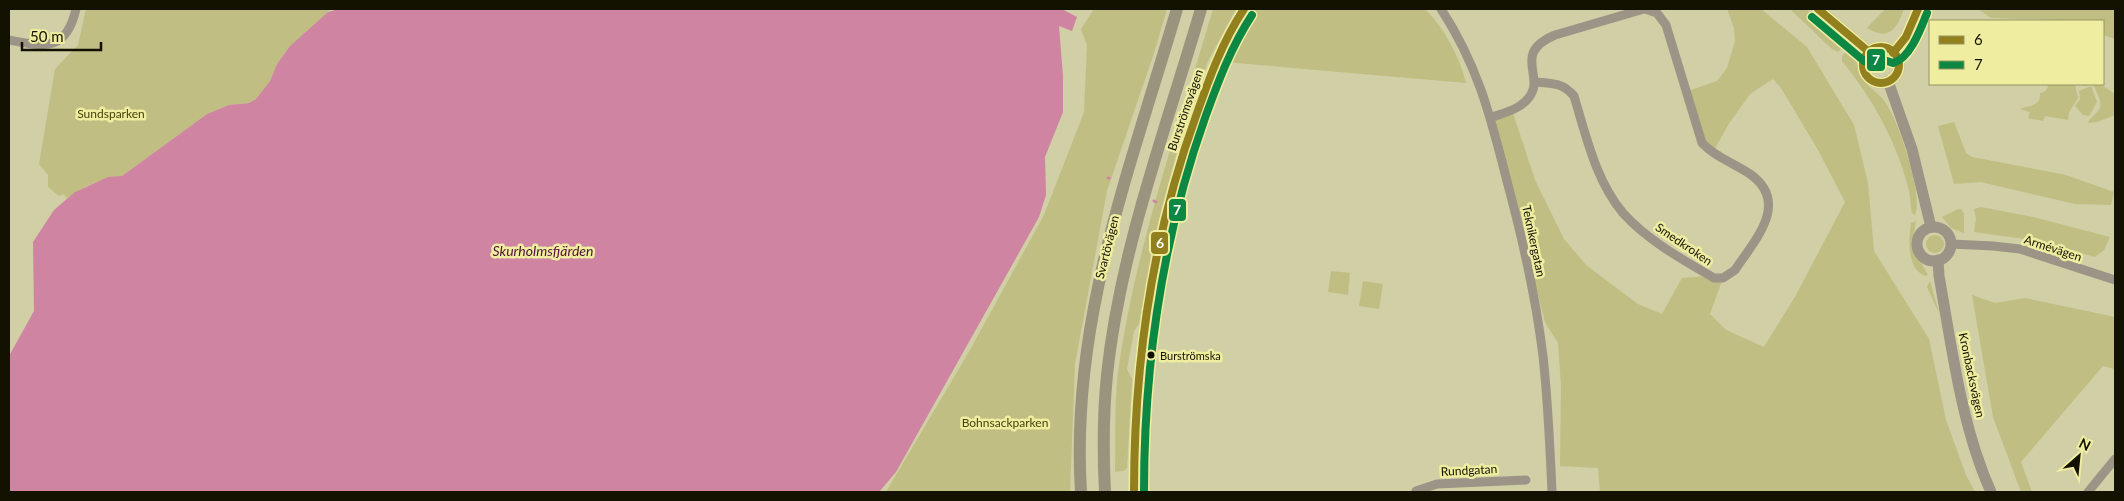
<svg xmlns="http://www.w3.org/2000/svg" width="2124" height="501" font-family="Lato,sans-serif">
  <rect width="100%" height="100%" fill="#d0cfa5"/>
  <g fill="#c0be83">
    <path d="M86,9H329L328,12L290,46L277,64L270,81L256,99L249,103L229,105L207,114L122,176C103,178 82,186 67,199L64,194L59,196L48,187V175L39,164L55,69L78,45Z"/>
    <path d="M1094,9H1167L1154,53L1107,191L1075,364L1070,492H886L970,350L1044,215L1084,112L1087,45L1081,29Z"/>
    <path d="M1213,9H1236L1208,61L1176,155L1153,243L1139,324L1134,331L1127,369L1132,379L1127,468L1123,471L1115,472C1116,439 1114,405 1118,373C1135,248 1178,129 1213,9Z"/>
    <path d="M1255,9H1425C1445,29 1459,56 1466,83L1225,62Z"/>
    <path d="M1727,9H1761L1807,47L1854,125L1868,183L1874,251L1929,339L1946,420L1966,475L1975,492H1600L1598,468L1560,466L1561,386L1558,343L1545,322L1492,117L1512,110L1535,180L1564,239L1586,265L1638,304L1662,314L1682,278L1709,276L1723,278L1710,314L1726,330L1764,347L1796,295L1845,202L1818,150L1781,88L1773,79L1750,94L1728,125L1713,152L1703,142L1685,92L1717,81L1727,68L1735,41L1734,28Z"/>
    <path d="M1790,9H1807L1844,47L1838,52L1832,49Z"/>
    <path d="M1885,9H1904C1897,28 1889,42 1867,28Z"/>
    <path d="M1978,9H2115V39L2103,35V21L1991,18Z"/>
    <path d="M1847,50C1858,56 1857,70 1863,80C1870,89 1881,94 1887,105C1899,124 1924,196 1915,215L1912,213C1910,205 1911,196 1908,187C1896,140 1872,98 1842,61V56Z"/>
    <path d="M2047,84H2075L2078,98L2069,112L2068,120L2045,116L2043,121L2028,118L2030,112L2020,109C2029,105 2041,107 2040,93L2044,92L2048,88Z"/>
    <path d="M2083,84H2100L2115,94V115L2097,122L2088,123C2090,118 2094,116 2098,111C2104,104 2097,92 2093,85L2084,86Z"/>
    <path d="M2091,86L2097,102L2089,116L2083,115L2075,106L2080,99L2079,91Z"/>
    <path d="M1954,122L1966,153L1972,157L2066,175L2114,192L2111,205L2075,204L1981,182L1954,184L1938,126Z"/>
    <path d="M1981,207L2033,217L2110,237L2104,250L2095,257L2039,241L1974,232L1976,219L1974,209Z"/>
    <path d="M1958,209H1961L1964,214V233L1951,228L1942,217Z"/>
    <path d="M1916,221L1912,247L1928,275L1925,276C1906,268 1909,239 1911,223Z"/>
    <circle cx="1935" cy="244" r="9"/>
    <path d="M1331,271L1350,273L1348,295L1328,292Z"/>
    <path d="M1363,281L1383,284L1379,309L1359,306Z"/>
    <path d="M1930,281L1939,313L1927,287Z"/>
    <path d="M1972,295L1995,303L2025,298L2115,317V369L2103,366L2021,462L2032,492H2021L1993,417Z"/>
  </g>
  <path fill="#cf85a2" d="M339,9H1062L1077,17L1072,31L1059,26L1063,76V112L1045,157L1046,195L1039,217L896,472L879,492H9V356L34,311L33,242L54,210L75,192L108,177L122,176L207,114L229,105L249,103L256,99L270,81L277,64L290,46L328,12Z"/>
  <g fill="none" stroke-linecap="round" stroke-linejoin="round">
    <g stroke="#cf85a2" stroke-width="3">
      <path d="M1108,178H1109"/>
      <path d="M1154,201L1156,202"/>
    </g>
    <g stroke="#9c9486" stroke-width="9">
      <path d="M1441,9C1479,67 1491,119 1508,185C1523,241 1536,298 1543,356C1548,401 1550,447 1552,492"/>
      <path d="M9,40C45,47 66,52 76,9"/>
      <path d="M1893,53L1906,37L1918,9"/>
      <path d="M1536,82C1552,83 1563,83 1574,96C1586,136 1596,181 1623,213C1647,240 1683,260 1714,278H1723L1735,270C1754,241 1791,203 1750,174C1734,163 1715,157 1702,143L1666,25L1657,13L1645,9"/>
      <path d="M1492,117C1501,114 1513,111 1521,105C1555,81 1506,56 1555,35L1644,9"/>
      <path d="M1951,244L1993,246L2020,249L2115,280"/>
      <path d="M1134,492V473C1136,430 1137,387 1142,344C1151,262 1172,178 1201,101C1213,69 1224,37 1244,9"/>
      <path d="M1416,492V491L1437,484L1526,480"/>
      <path d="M2088,492L2115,459"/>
    </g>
    <g stroke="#9c9486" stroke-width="11">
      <path d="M1818,9L1869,52"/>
      <circle cx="1881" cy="65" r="18"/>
      <path d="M1888,81L1912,149L1931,227"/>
      <circle cx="1934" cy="244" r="17"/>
      <path d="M1938,260L1939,276C1952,348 1961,425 1991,492"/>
    </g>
    <g stroke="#9a937e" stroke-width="12">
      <path d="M1081,492C1070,322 1130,169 1177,9"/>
      <path d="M1105,492C1103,453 1103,414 1107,375C1120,250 1166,129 1201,9"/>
    </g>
    <g stroke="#efeda0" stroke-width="11">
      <g id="bus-1">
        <path d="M1818,9L1869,52"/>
        <circle cx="1881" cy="65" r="18"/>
        <path d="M1893,53L1906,37L1918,9"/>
        <path d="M1134,492C1134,364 1152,237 1196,116C1209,79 1222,42 1244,9"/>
      </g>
    </g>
    <g stroke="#efeda0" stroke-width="11">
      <g id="bus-2">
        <path d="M1812,17L1864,61L1870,62L1881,59L1893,63C1910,59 1921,28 1927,13"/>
        <path d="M1144,492C1144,364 1162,239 1205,118C1218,82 1231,47 1252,15"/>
      </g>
    </g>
    <use href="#bus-1" stroke="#927f1e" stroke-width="8"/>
    <use href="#bus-2" stroke="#0c8844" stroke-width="8"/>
  </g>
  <circle fill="#131200" stroke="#efeda0" stroke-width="2" cx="1151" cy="355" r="4.5"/>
  <g text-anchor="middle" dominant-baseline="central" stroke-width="5" stroke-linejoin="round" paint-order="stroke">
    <g font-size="11" fill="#131200" stroke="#efeda0" text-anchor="start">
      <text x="1160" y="355">Burströmska</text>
    </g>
    <g font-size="12" fill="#131200" stroke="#efeda0">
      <text transform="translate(1185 110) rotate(-71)">Burströmsvägen</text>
      <text transform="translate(1534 241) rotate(78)">Teknikergatan</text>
      <text transform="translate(1684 244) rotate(34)">Smedkroken</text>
      <text transform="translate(1107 247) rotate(-76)">Svartövägen</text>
      <text transform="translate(2053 248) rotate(18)">Armévägen</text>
      <text transform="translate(1972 375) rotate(78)">Kronbacksvägen</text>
      <text transform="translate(1469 470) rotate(-3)">Rundgatan</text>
    </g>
    <g font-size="12" fill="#45430d" stroke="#efeda0">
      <text x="111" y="113">Sundsparken</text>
      <text x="1005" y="422">Bohnsackparken</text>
    </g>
    <g font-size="14" font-style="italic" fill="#520f39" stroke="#efeda0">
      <text x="543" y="250">Skurholmsfjärden</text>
    </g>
  </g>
  <g stroke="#efeda0" stroke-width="2">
    <rect x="1866" y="48" width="20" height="24" rx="5" fill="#0c8844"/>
    <rect x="1168" y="198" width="19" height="24" rx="5" fill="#0c8844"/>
    <rect x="1150" y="231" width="19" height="24" rx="5" fill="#927f1e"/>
  </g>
  <g font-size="14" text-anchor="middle" font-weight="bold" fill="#fff">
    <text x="1876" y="65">7</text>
    <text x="1177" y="215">7</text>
    <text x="1160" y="248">6</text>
  </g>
  <rect width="2124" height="501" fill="none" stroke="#131200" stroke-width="20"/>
  <rect x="1929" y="20" width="175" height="65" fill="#efeda0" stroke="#979560"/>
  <rect x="1939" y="36" width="25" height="8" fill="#927f1e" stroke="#979560"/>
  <text x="1974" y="45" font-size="15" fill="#131200">6</text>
  <rect x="1939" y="61" width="25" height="8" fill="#0c8844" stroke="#979560"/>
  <text x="1974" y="70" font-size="15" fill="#131200">7</text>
  <g transform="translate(2079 456) rotate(27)" stroke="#efeda0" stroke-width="4" paint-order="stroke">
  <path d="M0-4L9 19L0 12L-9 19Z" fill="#131200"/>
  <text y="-8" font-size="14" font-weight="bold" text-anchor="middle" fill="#131200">N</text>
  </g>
  <path d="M22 42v8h79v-8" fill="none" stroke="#131200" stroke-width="2.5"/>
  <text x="30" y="42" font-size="15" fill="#131200" stroke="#efeda0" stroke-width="4" paint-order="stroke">50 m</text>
</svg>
